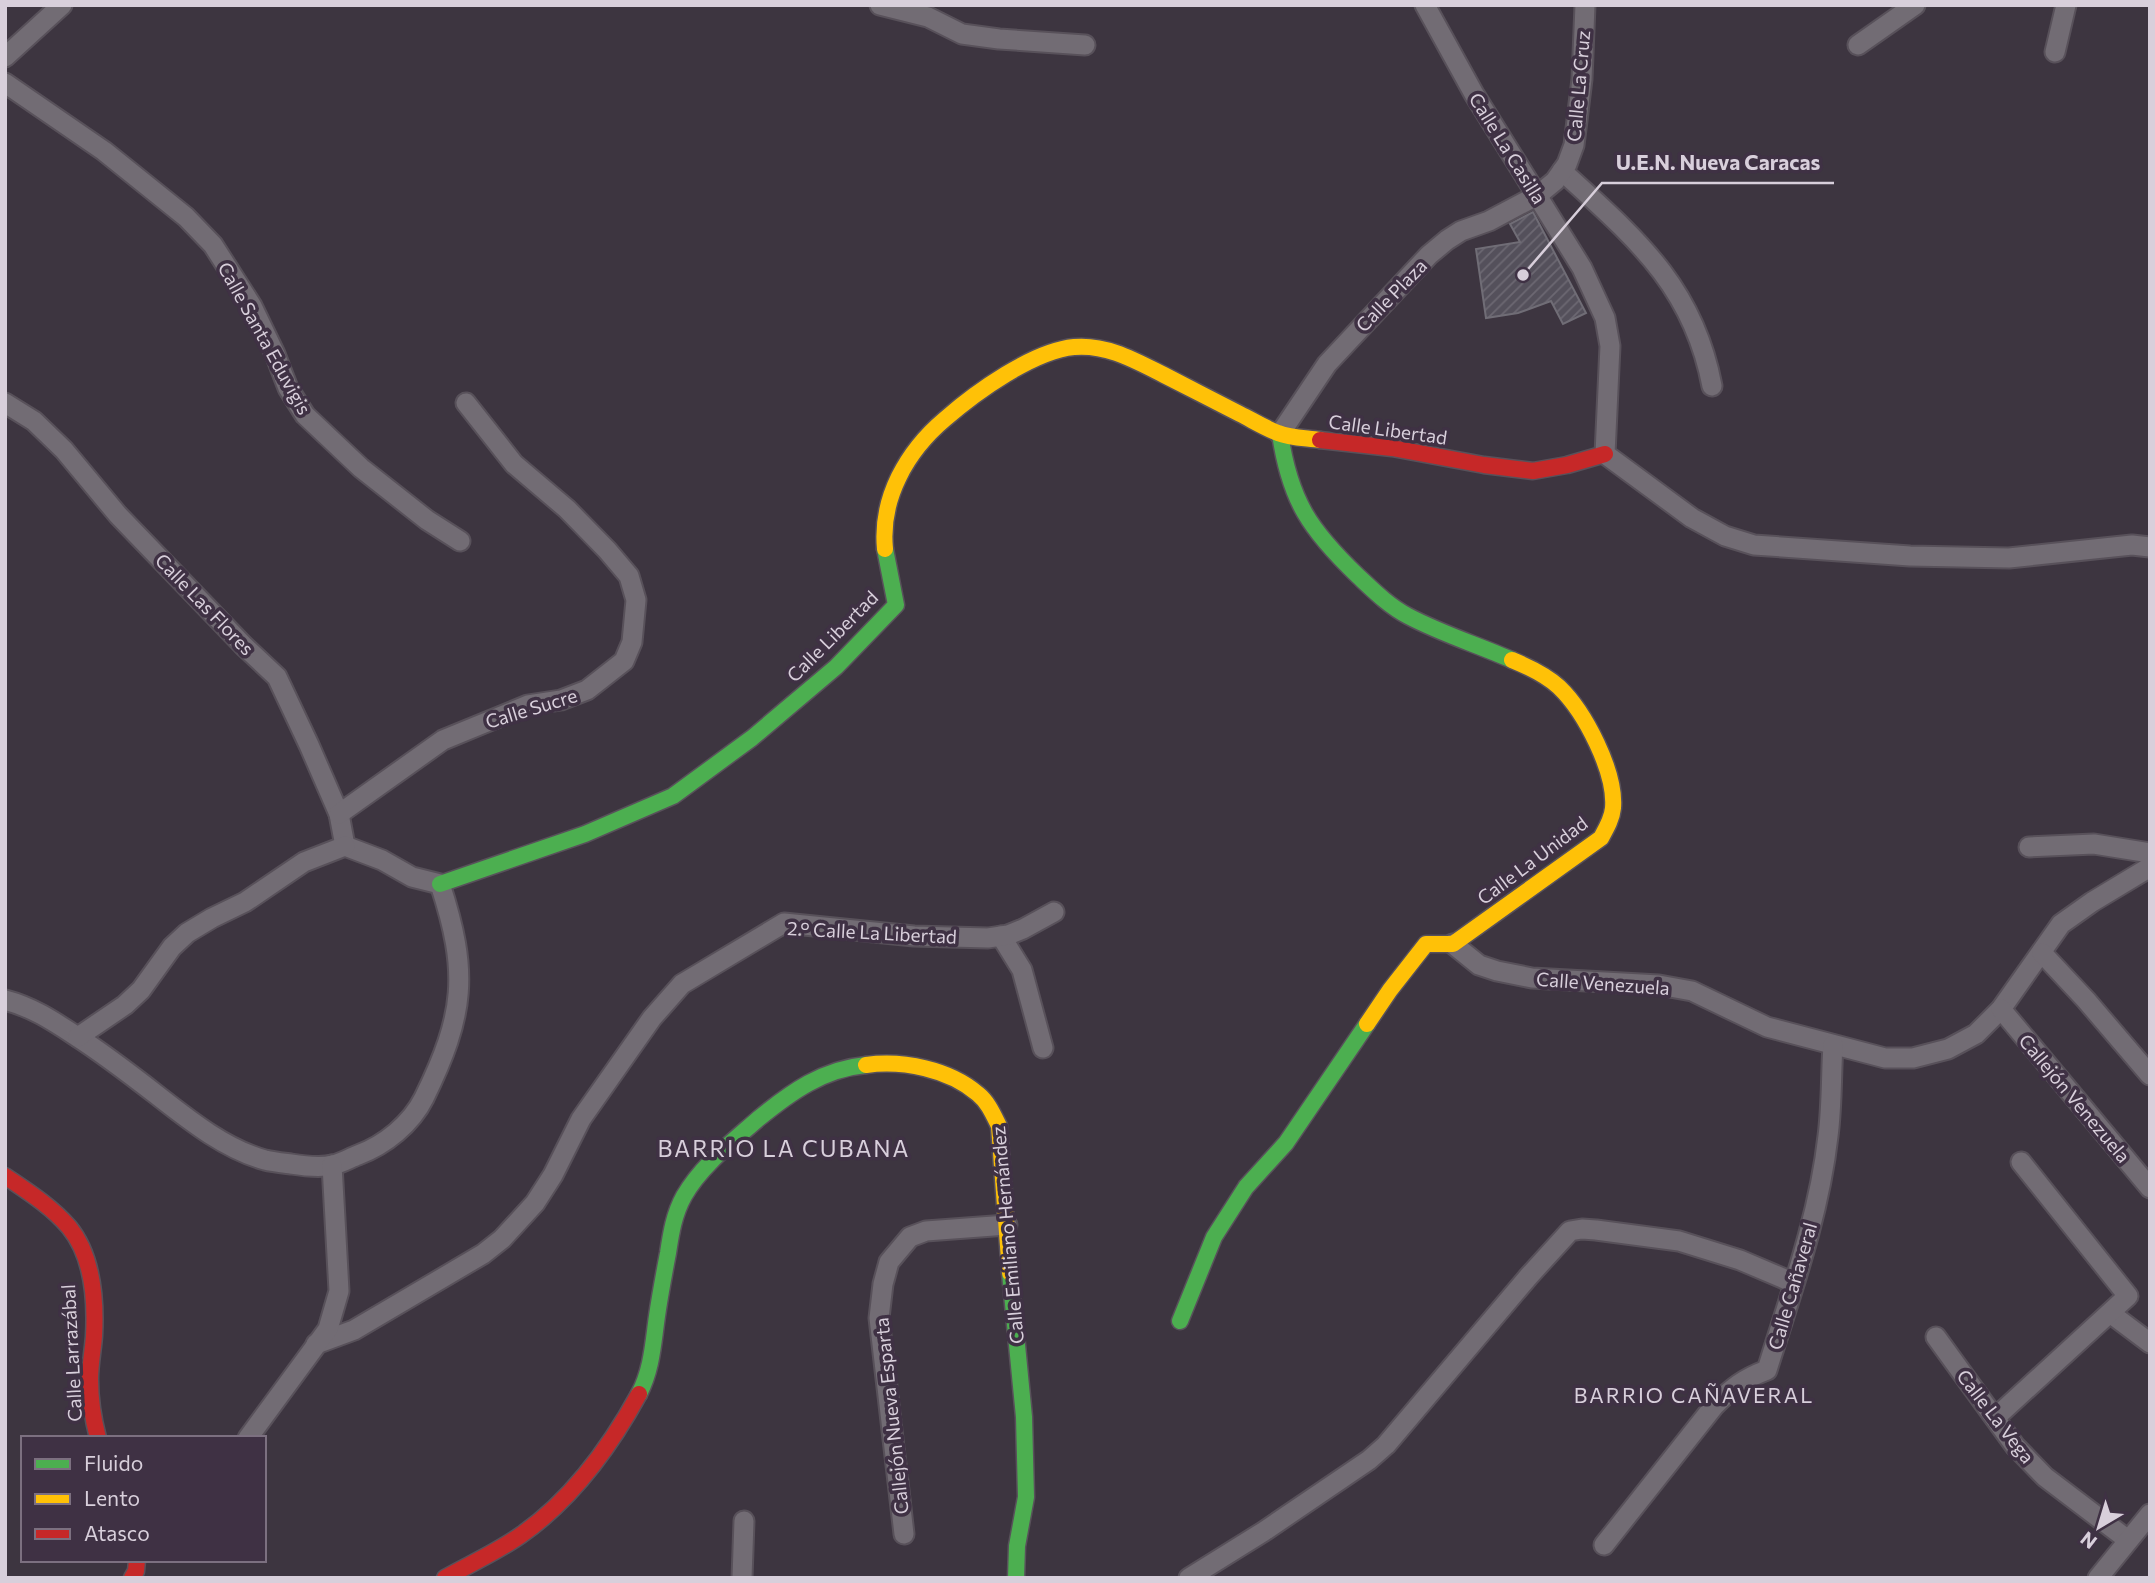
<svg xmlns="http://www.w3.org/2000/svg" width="2155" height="1583" font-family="Commissioner,sans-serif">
  <defs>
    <pattern id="building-hatch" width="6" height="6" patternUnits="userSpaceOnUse" patternTransform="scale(1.75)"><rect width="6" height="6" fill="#54505b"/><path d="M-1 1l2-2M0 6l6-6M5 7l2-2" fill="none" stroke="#6c6872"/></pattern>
  </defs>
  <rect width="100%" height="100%" fill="#3d3540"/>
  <path fill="url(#building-hatch)" stroke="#706d76" stroke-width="2" d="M1533,212L1586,313L1563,324L1551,301L1518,313L1486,318L1476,249L1520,242L1510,224Z"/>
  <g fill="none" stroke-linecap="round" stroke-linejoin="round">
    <g stroke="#58515a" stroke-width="23">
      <g id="street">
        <path d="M880,5L928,17L962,34L999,39L1085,45"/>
        <path d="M1425,5L1474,94L1582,268L1605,318L1610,346L1605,454L1692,518L1725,536L1754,545L1910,556L2009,558L2132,545L2150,547"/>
        <path d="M1858,45L1915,5"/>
        <path d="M2055,52L2066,5"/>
        <path d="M5,57L62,5"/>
        <path d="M5,83L104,151L186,217L213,245L252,306L275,354L288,388L305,415L361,468L427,520L460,541"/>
        <path d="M1562,171C1634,237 1693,285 1712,386"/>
        <path d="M5,403L34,421L64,450L118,515L244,646L277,677L309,745L339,814L345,846"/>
        <path d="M1280,434L1327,364L1429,255L1447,240L1461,231L1489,221L1538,195L1555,181L1567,164L1574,145L1582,79L1585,5"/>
        <path d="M339,814L443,740L528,705L561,700L587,690L624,661L632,642L636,600L629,576L607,550L567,509L514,464L466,403"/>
        <path d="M2029,847L2094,844L2150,853"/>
        <path d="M1001,936L1022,970L1043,1048"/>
        <path d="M1453,944L1479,965L1497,971L1532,978L1659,985L1692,991L1767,1027L1885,1058H1913L1948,1049L1976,1034L2001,1009L2061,924L2092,902L2150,867"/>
        <path d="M2042,953L2086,1000L2150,1075"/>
        <path d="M5,1000C32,1007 53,1021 76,1036C104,1054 130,1074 157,1095C189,1120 225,1149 265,1160C273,1162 283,1163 291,1164C304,1166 320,1168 333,1165C342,1163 350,1158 358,1155C385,1145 411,1124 424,1098C465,1014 469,973 440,884L412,877L382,860L345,846"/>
        <path d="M2001,1009L2150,1188"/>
        <path d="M78,1037L125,1005L141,990L172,947L187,933L212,918L245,902L304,862L345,846"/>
        <path d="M2110,1313L2150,1343"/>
        <path d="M1936,1337L2015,1446L2045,1477L2128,1540"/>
        <path d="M316,1344L354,1330L483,1254L502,1239L535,1203L553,1175L581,1119L652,1018L682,984L784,923L914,936L988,938L1008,935L1023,929L1054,912"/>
        <path d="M1995,1418L2128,1296L2021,1162"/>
        <path d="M248,1438L328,1329L339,1291L332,1165"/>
        <path d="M904,1534L879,1318L883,1284L889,1262L910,1237L926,1231L1007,1225"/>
        <path d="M1604,1545L1714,1406C1732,1388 1743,1379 1767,1370C1791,1293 1819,1216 1828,1136C1832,1106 1831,1075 1833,1045"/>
        <path d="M742,1578L744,1521"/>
        <path d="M1189,1578L1263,1532L1369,1460L1386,1445L1529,1276L1570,1231L1582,1229L1596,1230L1679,1241L1740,1260L1794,1283"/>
        <path d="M2098,1578L2150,1514"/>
      </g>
    </g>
    <g stroke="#58515a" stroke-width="19">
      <g id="fast">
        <path d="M1280,434C1290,501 1310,530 1358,576C1374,591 1389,606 1408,616C1442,634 1478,645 1512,660"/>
        <path d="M440,884L585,834L673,796L752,738L836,667L896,605L885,549"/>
        <path d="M1010,1273L1024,1417L1026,1497L1017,1546L1016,1578"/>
        <path d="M1180,1321L1214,1237L1246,1187L1286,1143L1367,1024"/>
        <path d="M639,1394C652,1369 653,1344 657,1316C660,1295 664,1274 668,1253C671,1233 674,1214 684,1196C701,1166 732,1142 758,1119C791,1092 823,1069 866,1065"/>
      </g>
    </g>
    <g stroke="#58515a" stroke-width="19">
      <g id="slow">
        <path d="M885,549C880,498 907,451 945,419C976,392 1033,351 1074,347C1107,344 1136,361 1164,375C1189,388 1215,401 1240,414C1252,420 1265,428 1278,433C1290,438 1307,438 1320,440"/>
        <path d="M1367,1024L1390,990L1426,944H1453L1601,838C1606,829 1612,819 1613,808C1616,772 1585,712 1559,687C1546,675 1529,667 1512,660"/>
        <path d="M866,1065C903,1060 949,1069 978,1094C988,1102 993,1114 999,1126L1010,1273"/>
      </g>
    </g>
    <g stroke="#58515a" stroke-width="19">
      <g id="jam">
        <path d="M1320,440L1392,448L1484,465L1533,471L1567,465L1605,454"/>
        <path d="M5,1176C27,1191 51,1206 69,1227C93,1256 96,1299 94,1336C93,1350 90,1364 90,1379C90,1399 93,1419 98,1438"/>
        <path d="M132,1578L136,1571L137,1560"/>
        <path d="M445,1578C470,1564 497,1552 521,1535C571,1500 610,1447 639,1394"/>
      </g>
    </g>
    <use href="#street" stroke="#726c74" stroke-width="19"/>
    <use href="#fast" stroke="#4caf50" stroke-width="16"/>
    <use href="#slow" stroke="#ffc107" stroke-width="16"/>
    <use href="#jam" stroke="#c62828" stroke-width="16"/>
  </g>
  <g text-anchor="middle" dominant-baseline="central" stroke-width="7" stroke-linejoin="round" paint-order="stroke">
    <g font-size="19" fill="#d8cfdb" stroke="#3f3144">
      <text transform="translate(1578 86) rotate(-85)">Calle La Cruz</text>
      <text transform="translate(1508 148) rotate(58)">Calle La Casilla</text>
      <text transform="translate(1391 295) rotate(-46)">Calle Plaza</text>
      <text transform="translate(265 338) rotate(61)">Calle Santa Eduvigis</text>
      <text transform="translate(1388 429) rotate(8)">Calle Libertad</text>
      <text transform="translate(205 604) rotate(46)">Calle Las Flores</text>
      <text transform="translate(832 636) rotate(-45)">Calle Libertad</text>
      <text transform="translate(531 708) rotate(-17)">Calle Sucre</text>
      <text transform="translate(1532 860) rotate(-37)">Calle La Unidad</text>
      <text transform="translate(872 932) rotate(3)">2.° Calle La Libertad</text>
      <text transform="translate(1603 983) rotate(4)">Calle Venezuela</text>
      <text transform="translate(2075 1098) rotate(50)">Callejón Venezuela</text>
      <text transform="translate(1007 1235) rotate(-95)">Calle Emiliano Hernández</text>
      <text transform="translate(1792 1286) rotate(-74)">Calle Cañaveral</text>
      <text transform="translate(71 1353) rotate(-93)">Calle Larrazábal</text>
      <text transform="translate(891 1416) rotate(-96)">Callejón Nueva Esparta</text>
      <text transform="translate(1996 1416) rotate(52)">Calle La Vega</text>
    </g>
    <g font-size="21" letter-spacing="2" fill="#d8cfdb" stroke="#3f3144">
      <text x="1694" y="1394">BARRIO CAÑAVERAL</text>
    </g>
    <g font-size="23" letter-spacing="2" fill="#d8cfdb" stroke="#3f3144">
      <text x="784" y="1148">BARRIO LA CUBANA</text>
    </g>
  </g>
  <path fill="none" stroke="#d8cfdb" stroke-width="2.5" d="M1523 275L1602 183H1834"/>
  <circle fill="#d8cfdb" stroke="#3f3144" stroke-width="2.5" cx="1523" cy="275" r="7"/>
  <g font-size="21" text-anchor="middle" font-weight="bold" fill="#d8cfdb" stroke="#3f3144" stroke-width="7" stroke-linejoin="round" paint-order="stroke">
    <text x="1718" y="170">U.E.N. Nueva Caracas</text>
  </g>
  <rect width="2155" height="1583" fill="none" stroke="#d8cfdb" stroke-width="14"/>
  <rect x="21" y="1436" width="245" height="126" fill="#3f3144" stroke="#7c7080" stroke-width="2"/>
  <rect x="35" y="1459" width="35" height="10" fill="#4caf50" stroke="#7c7080" stroke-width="2"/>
  <text x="84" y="1471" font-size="21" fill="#d8cfdb">Fluido</text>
  <rect x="35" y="1494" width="35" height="10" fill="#ffc107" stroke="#7c7080" stroke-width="2"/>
  <text x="84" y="1506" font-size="21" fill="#d8cfdb">Lento</text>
  <rect x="35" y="1529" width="35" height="10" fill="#c62828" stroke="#7c7080" stroke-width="2"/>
  <text x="84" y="1541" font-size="21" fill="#d8cfdb">Atasco</text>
  <g transform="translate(2099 1527) rotate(218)" stroke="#3f3144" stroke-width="5" paint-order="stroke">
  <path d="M0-5L12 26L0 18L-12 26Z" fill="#d8cfdb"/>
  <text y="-10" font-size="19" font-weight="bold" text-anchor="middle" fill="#d8cfdb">N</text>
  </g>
</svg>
